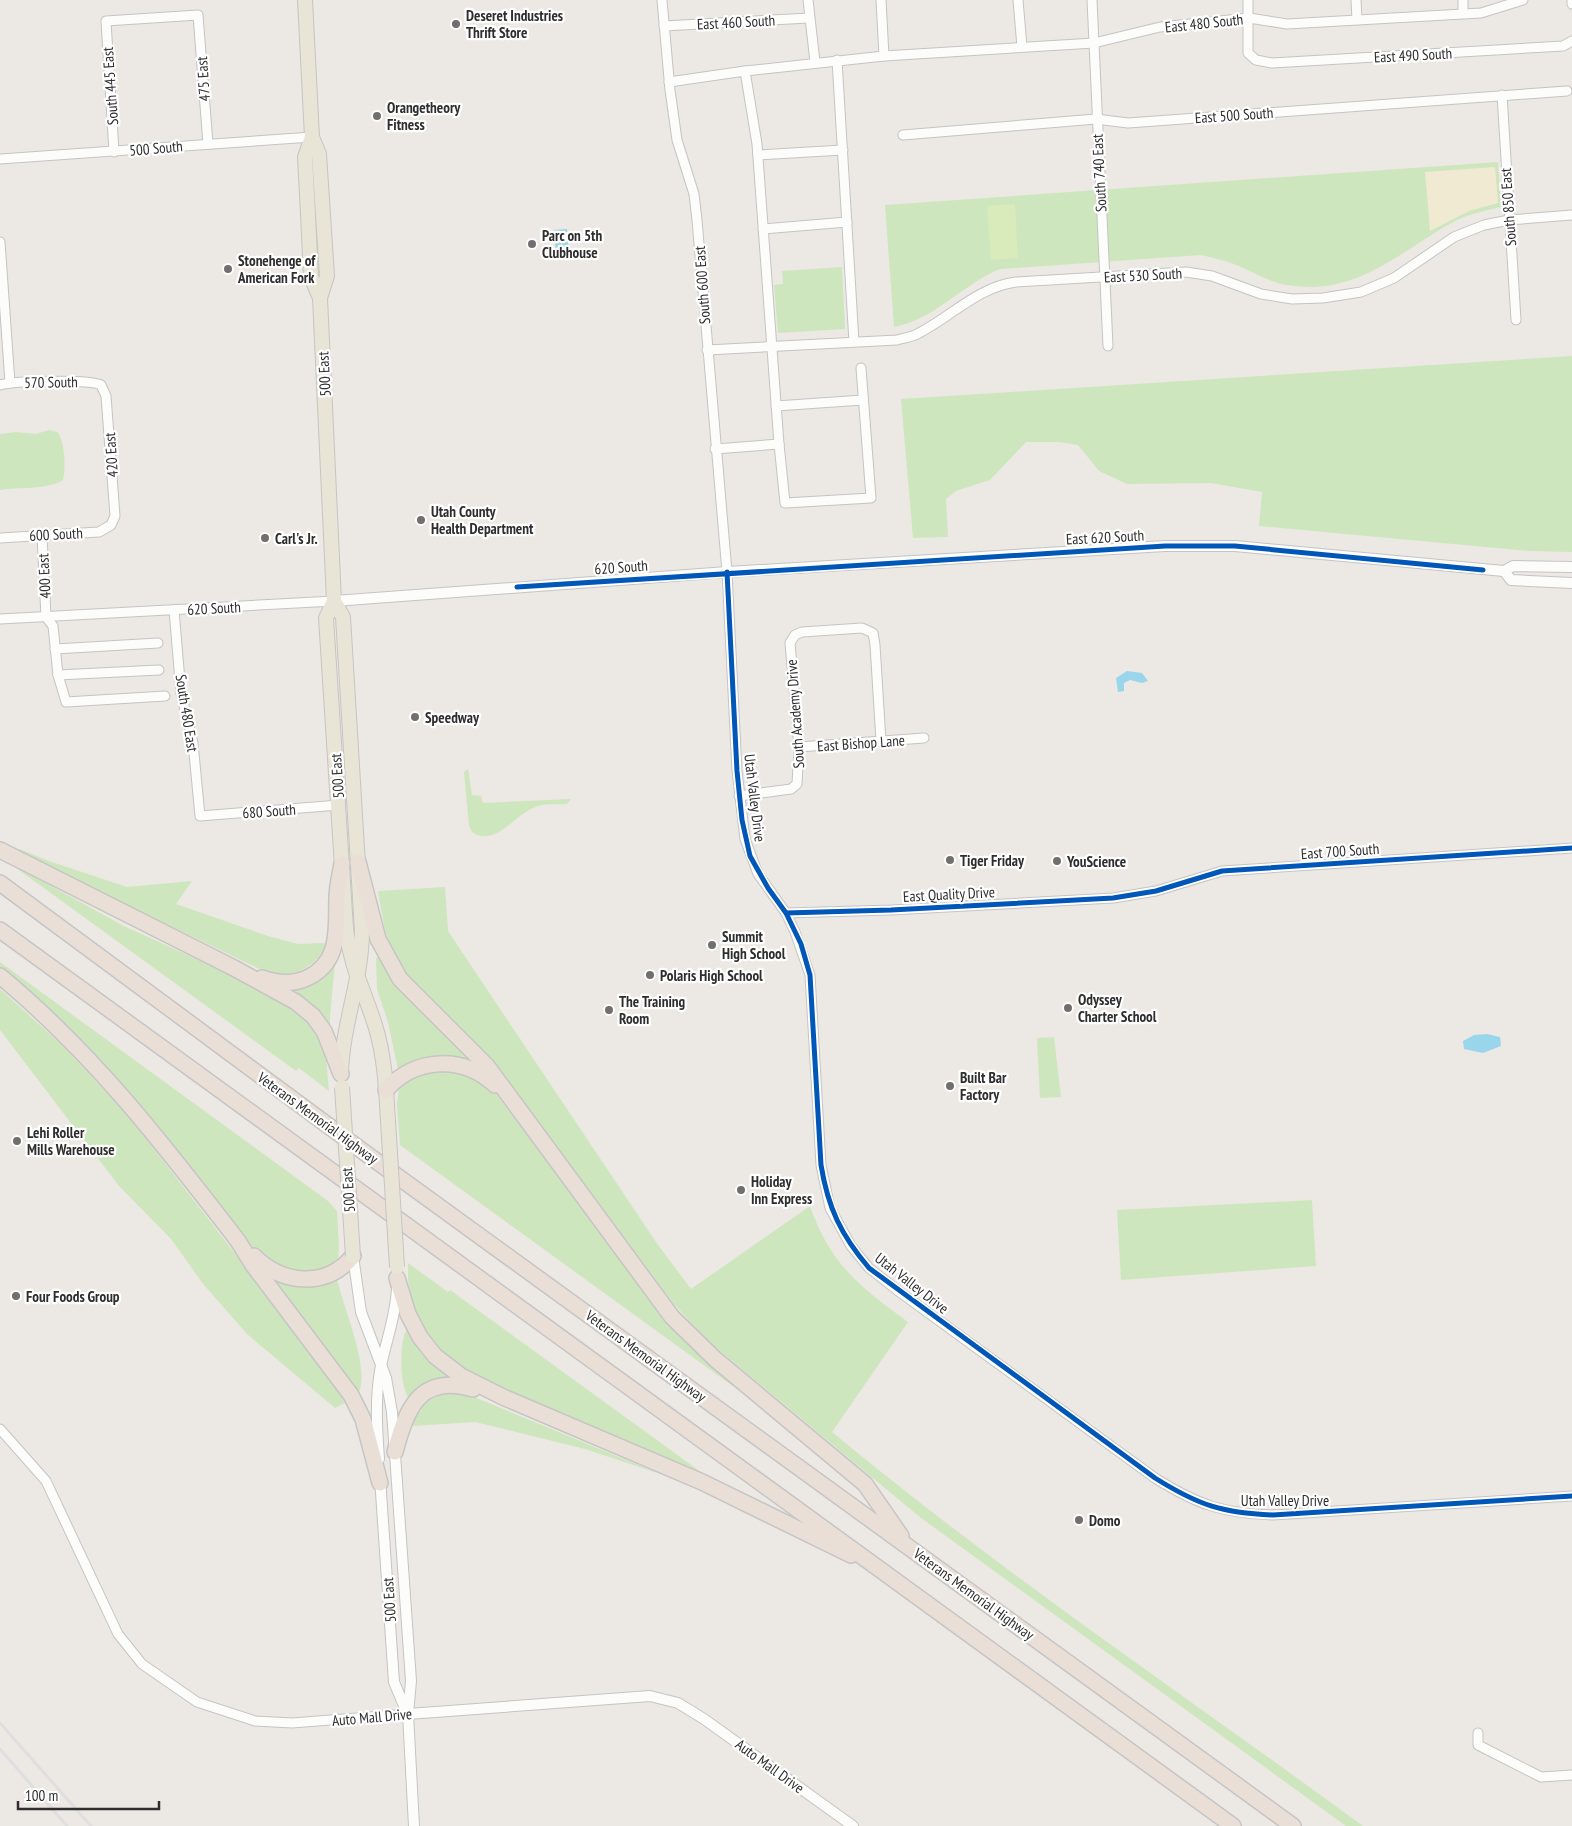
<svg xmlns="http://www.w3.org/2000/svg" width="1572" height="1826" font-family="'PT Sans Narrow',sans-serif">
  <rect width="100%" height="100%" fill="#ece8e4"/>
  <g fill="#cee6be">
    <path d="M1498,162L1501,207C1487,210 1470,214 1457,220C1400,250 1359,297 1287,285C1268,282 1252,271 1234,264C1224,260 1212,258 1201,255L1000,269C963,284 934,320 894,327L885,205Z"/>
    <path d="M842,267L845,329L778,333L774,285L783,284L782,271Z"/>
    <path d="M1572,356V552L1530,551L1259,526L1262,492L1211,483L1127,484L1099,471L1078,445L1059,442H1026L990,480L956,491L946,499L948,537L913,538L901,399Z"/>
    <path d="M49,430L57,432C65,439 66,471 63,480C47,490 18,487 0,490V434L16,432L36,434Z"/>
    <path d="M468,769L472,795L481,796L483,803L571,799L567,804C557,805 544,803 535,807C516,814 494,848 472,832L469,826L464,772Z"/>
    <path d="M20,849L46,860L127,887L192,881L176,904L268,936L298,944L326,943C319,967 294,976 272,975L17,852Z"/>
    <path d="M20,869L124,926L214,967L286,1004L303,1014L321,1036L318,1039L326,1057L329,1091L299,1068L296,1071L19,870Z"/>
    <path d="M445,887L448,931L656,1242L691,1289L810,1206C830,1264 860,1287 908,1322L832,1432C1002,1573 1186,1696 1363,1826H1346L921,1518L709,1342L673,1303L489,1057L407,975L397,961L385,931L378,891Z"/>
    <path d="M378,957L402,992L477,1064H411L398,1070L388,1022L377,989L376,958Z"/>
    <path d="M0,962L328,1201L337,1211L339,1248L338,1258L331,1265L332,1269L301,1274L262,1259L146,1112L98,1057L0,968Z"/>
    <path d="M333,963H335L330,1015V1031L287,989Z"/>
    <path d="M0,989L62,1045L130,1118L323,1367L345,1403L335,1408L247,1334L204,1285L171,1239L119,1186L0,1030Z"/>
    <path d="M1054,1037L1061,1097L1040,1098L1037,1038Z"/>
    <path d="M451,1069L484,1082L498,1096L672,1328L702,1357L756,1403L400,1145L397,1104L399,1089L408,1082L406,1078L415,1073Z"/>
    <path d="M1312,1200L1316,1266L1121,1280L1117,1210Z"/>
    <path d="M408,1263L448,1292L450,1290L712,1480L644,1448L469,1376L432,1348L413,1306L408,1280Z"/>
    <path d="M267,1275L320,1284L337,1279C343,1307 370,1367 359,1392L357,1394Z"/>
    <path d="M407,1329L429,1359L452,1378L410,1399C399,1389 399,1341 407,1329Z"/>
    <path d="M452,1393H463L479,1399L660,1474L585,1449L475,1422L412,1426L418,1413L422,1410L419,1407L441,1394Z"/>
  </g>
  <path fill="#f0ead3" d="M1495,167L1498,203L1469,211L1430,231L1425,172Z"/>
  <path fill="#d9eabb" d="M1015,204L1018,258L991,260L987,206Z"/>
  <g fill="#99d6ec">
    <path d="M567,229L569,252L556,253L554,230Z"/>
    <path d="M1127,671L1142,673L1148,681L1142,683L1130,680L1124,683V691L1118,692L1116,678Z"/>
    <path d="M1487,1034L1500,1037L1501,1046L1483,1053L1464,1049L1463,1041L1474,1035Z"/>
  </g>
  <g fill="none" stroke-linecap="round" stroke-linejoin="round">
    <g stroke="#c5c4c5" stroke-width="11">
      <g id="minor">
        <path d="M662,0L670,90L677,140L694,194L697,220L727,572L737,771L745,839L758,874L786,913L795,932L810,975L821,1165L830,1208L851,1246L869,1268L897,1290L1155,1478C1198,1505 1222,1513 1273,1515L1572,1496"/>
        <path d="M808,0L815,62"/>
        <path d="M881,0L884,56"/>
        <path d="M1018,0L1022,47"/>
        <path d="M1092,0L1108,346"/>
        <path d="M1248,0V53L1256,60L1272,63L1563,46L1572,41"/>
        <path d="M1356,0L1357,20"/>
        <path d="M1463,0V13"/>
        <path d="M1572,0V4"/>
        <path d="M664,26L809,18"/>
        <path d="M837,60L854,342"/>
        <path d="M745,71L884,56L1094,43L1160,27L1249,18L1287,24L1481,13L1523,0"/>
        <path d="M669,82L745,71L757,144L779,444"/>
        <path d="M1502,95L1516,320"/>
        <path d="M903,135L1096,119L1128,123L1567,91"/>
        <path d="M114,152L106,21L198,15L208,144"/>
        <path d="M758,155L843,150"/>
        <path d="M0,159L312,137"/>
        <path d="M763,229L847,222"/>
        <path d="M0,242L10,383"/>
        <path d="M707,350L897,340C904,338 913,337 919,333C952,316 978,287 1016,282L1186,272L1212,276L1261,294L1292,299L1323,298L1361,292L1394,278L1454,237L1484,225L1509,220L1572,215"/>
        <path d="M0,385C15,381 89,379 101,385L106,396L115,516L111,525L99,532L0,538"/>
        <path d="M776,406L863,400"/>
        <path d="M715,449L779,444L785,503L871,498L861,368"/>
        <path d="M42,535L46,617L53,626L58,675L66,702L165,696"/>
        <path d="M174,610L181,693L193,743L200,816L339,805"/>
        <path d="M0,619L334,601"/>
        <path d="M55,649L158,643"/>
        <path d="M58,675L159,670"/>
        <path d="M799,747L924,738"/>
        <path d="M739,796L791,789L797,784L799,747L790,643L795,635L802,632L862,628L873,633L875,645L881,741"/>
        <path d="M786,913L891,910L1113,898L1156,891L1222,871L1572,848"/>
        <path d="M0,1429L46,1481L118,1634L142,1664L197,1702L255,1721L292,1723L408,1714"/>
        <path d="M1478,1733V1745L1541,1777L1572,1775"/>
      </g>
    </g>
    <g stroke="#c5c4c5" stroke-width="12">
      <g id="tertiary">
        <path d="M1504,571L1511,580L1572,583"/>
        <path d="M334,601L727,572L1165,546H1235L1504,571L1513,566L1572,567"/>
        <path d="M353,1256L361,1312L386,1378L392,1412L411,1681L408,1714L414,1826"/>
        <path d="M379,1459C377,1429 375,1400 380,1371C385,1343 396,1317 397,1288"/>
        <path d="M380,1478L394,1682L407,1713"/>
        <path d="M408,1714L650,1696L678,1703L704,1719L853,1826"/>
      </g>
    </g>
    <g stroke="#c6c5c4" stroke-width="16">
      <g id="primary">
        <path d="M305,0L312,137L319,154L327,276L320,298L334,601L343,617L362,931C362,980 342,1025 341,1074"/>
        <path d="M312,137L305,157L308,214L311,277L320,298"/>
        <path d="M334,601L326,618L346,929C351,968 364,990 375,1025C385,1057 386,1088 388,1121"/>
      </g>
    </g>
    <g stroke="#c6c5c4" stroke-width="18">
      <g id="motorway">
        <path d="M0,850L234,968L296,1002L313,1016L324,1031L341,1074"/>
        <path d="M358,862L378,939L400,979L487,1066L672,1317L715,1359L865,1484L901,1536"/>
        <path d="M0,883L368,1155L1293,1826"/>
        <path d="M0,930L1233,1826"/>
        <path d="M0,976C94,1054 164,1145 238,1241L253,1265L351,1395L363,1419L380,1483"/>
        <path d="M262,978C276,983 292,985 307,978C341,962 336,929 337,898C337,887 340,875 342,864"/>
        <path d="M386,1090C415,1057 463,1055 495,1085"/>
        <path d="M254,1256C282,1284 326,1289 353,1256"/>
        <path d="M397,1278L408,1314L420,1337L435,1356L461,1376L503,1397L702,1482L851,1555"/>
        <path d="M395,1452C406,1409 420,1373 473,1389"/>
      </g>
    </g>
    <use href="#minor" stroke="#fcfcfb" stroke-width="9"/>
    <use href="#tertiary" stroke="#fcfcfb" stroke-width="10"/>
    <use href="#primary" stroke="#e8e4d6" stroke-width="14"/>
    <use href="#motorway" stroke="#eadfd6" stroke-width="15"/>
    <g stroke="#dfdfe1" stroke-width="3">
      <path d="M0,1723L91,1826"/>
      <path d="M0,1749L67,1826"/>
    </g>
    <g stroke="#c6c5c4" stroke-width="16" stroke-linecap="butt">
      <g id="primary-bridge">
        <path d="M342,1087L353,1256"/>
        <path d="M388,1121L397,1267"/>
      </g>
    </g>
    <use href="#primary-bridge" stroke="#e8e4d6" stroke-width="14"/>
    <g stroke="#fff" stroke-width="8">
      <g id="cycleway">
        <path d="M727,572L737,771L742,820L750,856L768,888L786,913L801,944L810,975L821,1165C828,1208 841,1235 869,1268L1155,1478C1198,1505 1222,1513 1273,1515L1572,1496"/>
        <path d="M517,587L1165,546H1235L1483,570"/>
        <path d="M786,913L891,910L1113,898L1156,891L1222,871L1572,848"/>
      </g>
    </g>
    <use href="#cycleway" stroke="#0057b8" stroke-width="5"/>
  </g>
  <g fill="#706f6e" stroke="#fff" stroke-width="2">
    <circle cx="456" cy="24" r="5"/>
    <circle cx="377" cy="116" r="5"/>
    <circle cx="532" cy="244" r="5"/>
    <circle cx="228" cy="269" r="5"/>
    <circle cx="421" cy="520" r="5"/>
    <circle cx="265" cy="538" r="5"/>
    <circle cx="415" cy="717" r="5"/>
    <circle cx="950" cy="860" r="5"/>
    <circle cx="1057" cy="861" r="5"/>
    <circle cx="712" cy="945" r="5"/>
    <circle cx="650" cy="975" r="5"/>
    <circle cx="1068" cy="1008" r="5"/>
    <circle cx="609" cy="1010" r="5"/>
    <circle cx="950" cy="1086" r="5"/>
    <circle cx="17" cy="1141" r="5"/>
    <circle cx="741" cy="1190" r="5"/>
    <circle cx="16" cy="1296" r="5"/>
    <circle cx="1079" cy="1520" r="5"/>
  </g>
  <g text-anchor="middle" dominant-baseline="central" stroke-width="4.5" stroke-linejoin="round" paint-order="stroke">
    <g font-size="15" font-weight="bold" fill="#2e2e2e" stroke="#fff" text-anchor="start">
      <text x="466" y="15">Deseret Industries<tspan x="466" dy="17">Thrift Store</tspan></text>
      <text x="387" y="107">Orangetheory<tspan x="387" dy="17">Fitness</tspan></text>
      <text x="542" y="235">Parc on 5th<tspan x="542" dy="17">Clubhouse</tspan></text>
      <text x="238" y="260">Stonehenge of<tspan x="238" dy="17">American Fork</tspan></text>
      <text x="431" y="511">Utah County<tspan x="431" dy="17">Health Department</tspan></text>
      <text x="275" y="538">Carl's Jr.</text>
      <text x="425" y="717">Speedway</text>
      <text x="960" y="860">Tiger Friday</text>
      <text x="1067" y="861">YouScience</text>
      <text x="722" y="936">Summit<tspan x="722" dy="17">High School</tspan></text>
      <text x="660" y="975">Polaris High School</text>
      <text x="1078" y="999">Odyssey<tspan x="1078" dy="17">Charter School</tspan></text>
      <text x="619" y="1001">The Training<tspan x="619" dy="17">Room</tspan></text>
      <text x="960" y="1077">Built Bar<tspan x="960" dy="17">Factory</tspan></text>
      <text x="27" y="1132">Lehi Roller<tspan x="27" dy="17">Mills Warehouse</tspan></text>
      <text x="751" y="1181">Holiday<tspan x="751" dy="17">Inn Express</tspan></text>
      <text x="26" y="1296">Four Foods Group</text>
      <text x="1089" y="1520">Domo</text>
    </g>
    <g font-size="15" fill="#2e2e2e" stroke="#fff">
      <text transform="translate(736 22) rotate(-3)">East 460 South</text>
      <text transform="translate(1204 23) rotate(-6)">East 480 South</text>
      <text transform="translate(1413 55) rotate(-3)">East 490 South</text>
      <text transform="translate(203 79) rotate(-94)">475 East</text>
      <text transform="translate(110 86) rotate(-94)">South 445 East</text>
      <text transform="translate(1234 115) rotate(-4)">East 500 South</text>
      <text transform="translate(156 148) rotate(-5)">500 South</text>
      <text transform="translate(1099 173) rotate(-93)">South 740 East</text>
      <text transform="translate(1508 207) rotate(-94)">South 850 East</text>
      <text transform="translate(1143 275) rotate(-3)">East 530 South</text>
      <text transform="translate(702 285) rotate(-94)">South 600 East</text>
      <text transform="translate(324 374) rotate(-93)">500 East</text>
      <text transform="translate(51 382) rotate(-1)">570 South</text>
      <text transform="translate(111 455) rotate(-94)">420 East</text>
      <text transform="translate(56 534) rotate(-3)">600 South</text>
      <text transform="translate(1105 537) rotate(-3)">East 620 South</text>
      <text transform="translate(621 567) rotate(-4)">620 South</text>
      <text transform="translate(44 576) rotate(-93)">400 East</text>
      <text transform="translate(214 608) rotate(-3)">620 South</text>
      <text transform="translate(187 713) rotate(81)">South 480 East</text>
      <text transform="translate(795 714) rotate(-94)">South Academy Drive</text>
      <text transform="translate(861 743) rotate(-4)">East Bishop Lane</text>
      <text transform="translate(337 776) rotate(-94)">500 East</text>
      <text transform="translate(755 798) rotate(83)">Utah Valley Drive</text>
      <text transform="translate(269 811) rotate(-4)">680 South</text>
      <text transform="translate(1340 851) rotate(-4)">East 700 South</text>
      <text transform="translate(949 894) rotate(-3)">East Quality Drive</text>
      <text transform="translate(318 1118) rotate(36)">Veterans Memorial Highway</text>
      <text transform="translate(348 1190) rotate(-94)">500 East</text>
      <text transform="translate(912 1283) rotate(38)">Utah Valley Drive</text>
      <text transform="translate(646 1356) rotate(36)">Veterans Memorial Highway</text>
      <text x="1285" y="1500">Utah Valley Drive</text>
      <text transform="translate(974 1594) rotate(36)">Veterans Memorial Highway</text>
      <text transform="translate(389 1600) rotate(-94)">500 East</text>
      <text transform="translate(372 1717) rotate(-5)">Auto Mall Drive</text>
      <text transform="translate(770 1766) rotate(36)">Auto Mall Drive</text>
    </g>
  </g>
  <path d="M18 1801v8h141v-8" fill="none" stroke="#2e2e2e" stroke-width="2.5"/>
  <text x="25" y="1801" font-size="15" fill="#2e2e2e" stroke="#ffffff" stroke-width="4" paint-order="stroke">100 m</text>
</svg>
